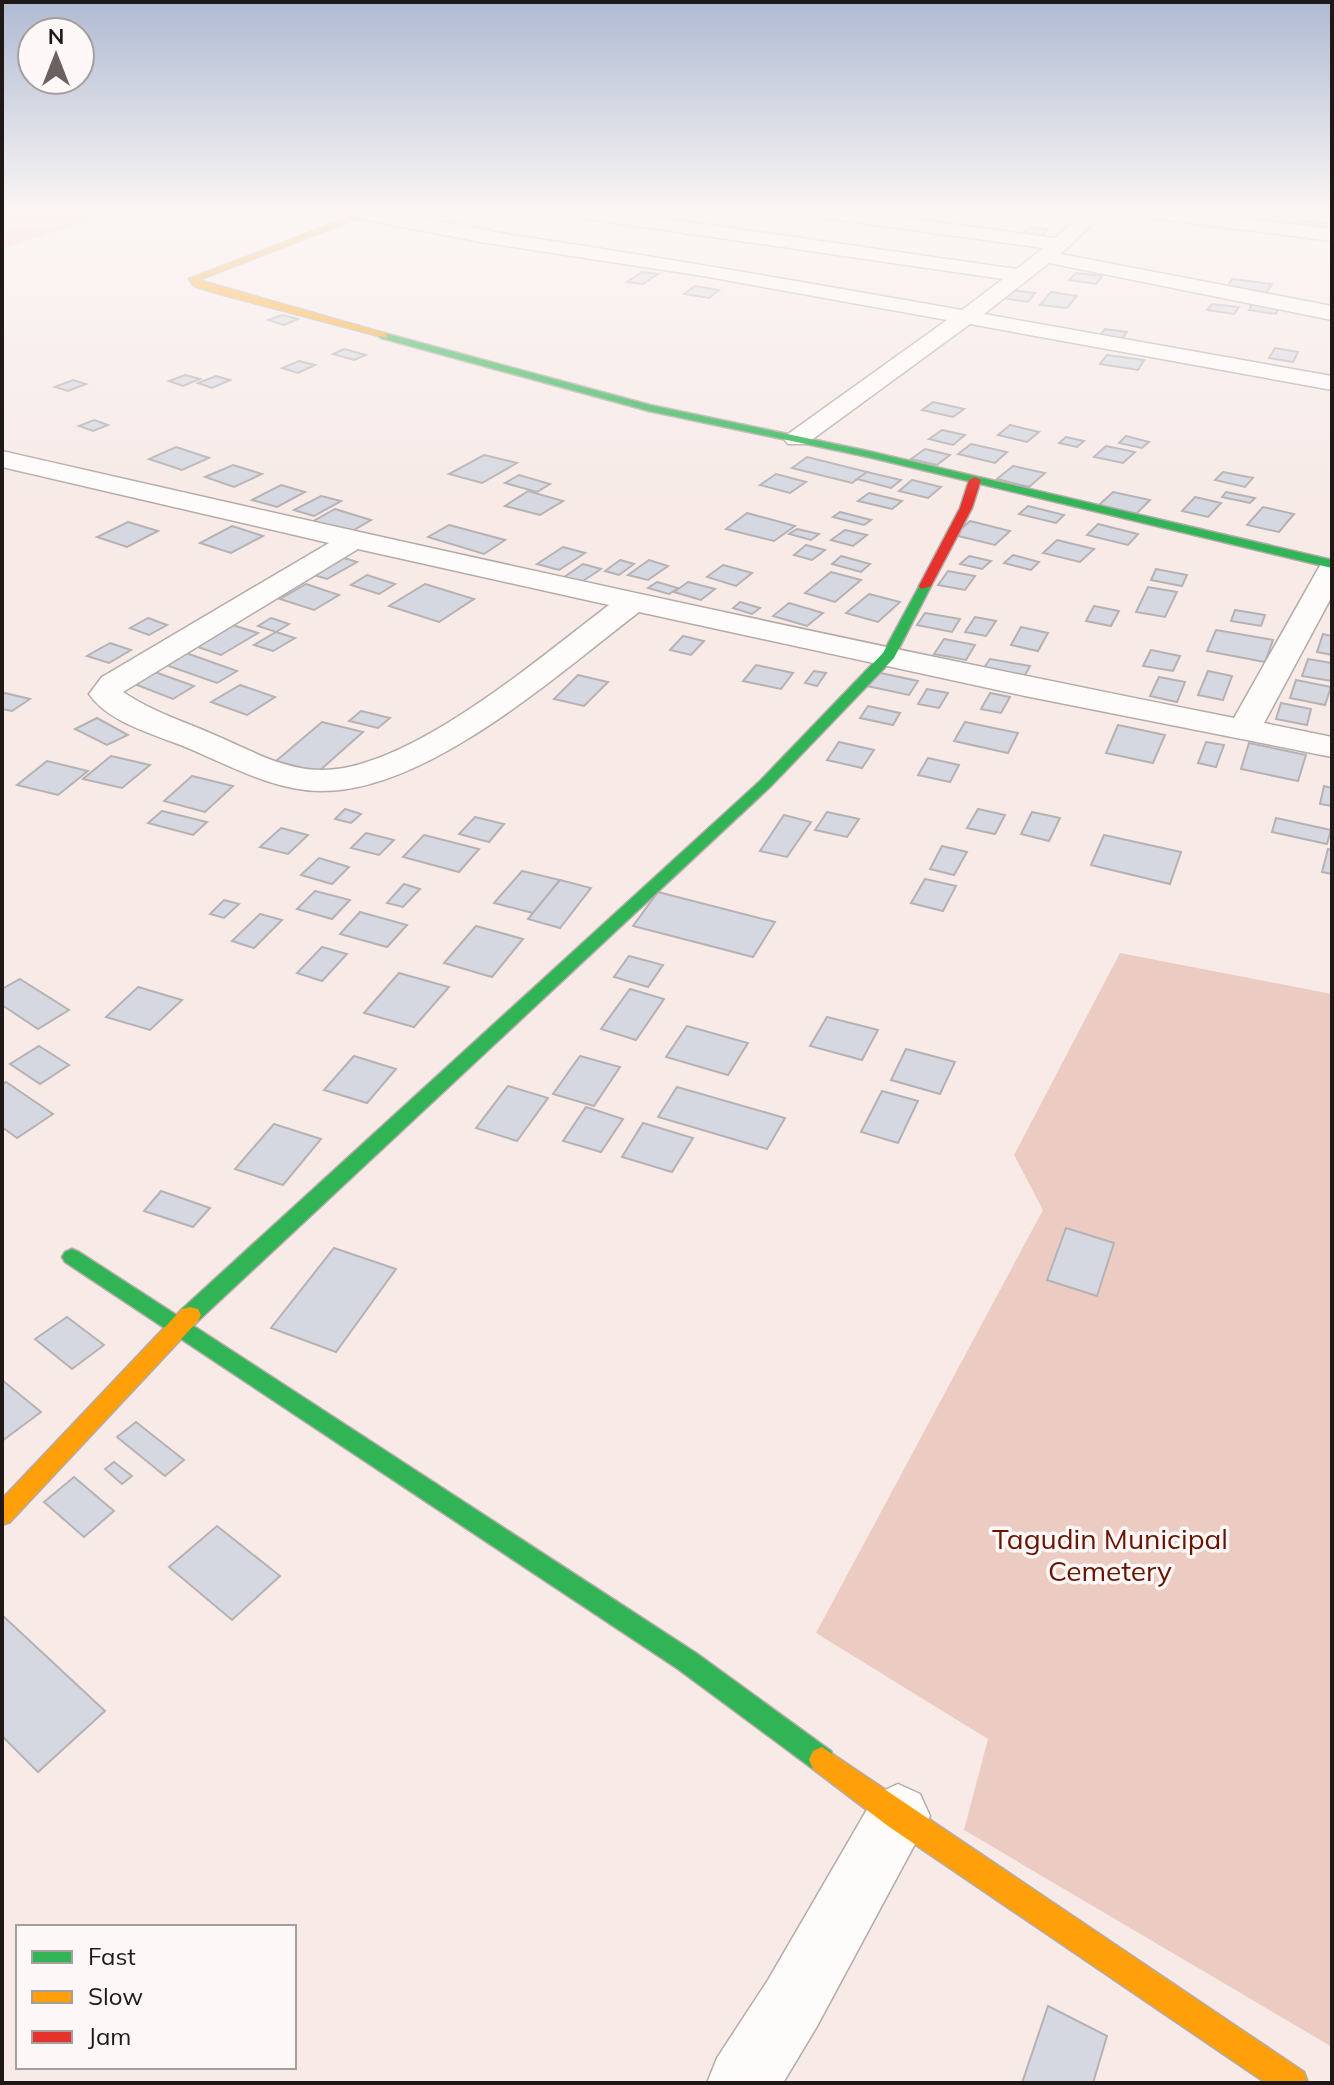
<svg xmlns="http://www.w3.org/2000/svg" width="1334" height="2085" font-family="Mulish,sans-serif">
  <rect width="100%" height="100%" fill="#f7eae7"/>
  <path fill="#eccbc2" d="M1120,953L1332,994V2047L964,1830L988,1739L816,1633L1043,1210L1014,1155Z"/>
  <path fill="#fac2b4" d="M2,211H118L2,249Z"/>
  <g fill="#d5d8e1" stroke="#b6b2b4" stroke-width="2">
    <path d="M1303,221L1332,224V230L1300,226Z"/>
    <path d="M1030,227L1048,229L1039,239L1020,236Z"/>
    <path d="M642,272L658,274L643,284L627,282Z"/>
    <path d="M1076,273L1102,276L1096,284L1069,280Z"/>
    <path d="M1232,279L1272,284L1265,295L1226,289Z"/>
    <path d="M695,286L719,290L709,298L684,294Z"/>
    <path d="M1011,290L1035,293L1028,302L1003,298Z"/>
    <path d="M1051,292L1077,296L1067,308L1040,305Z"/>
    <path d="M1212,304L1239,307L1234,314L1207,310Z"/>
    <path d="M1252,304L1279,307L1276,314L1249,310Z"/>
    <path d="M282,315L298,319L284,325L268,320Z"/>
    <path d="M1105,329L1127,332L1121,340L1099,336Z"/>
    <path d="M1275,348L1298,352L1293,362L1269,358Z"/>
    <path d="M344,349L366,355L354,360L333,354Z"/>
    <path d="M1107,355L1144,360L1138,370L1100,364Z"/>
    <path d="M299,361L315,365L298,373L282,368Z"/>
    <path d="M185,375L200,379L183,386L169,381Z"/>
    <path d="M216,376L230,380L212,388L198,383Z"/>
    <path d="M73,380L86,384L68,391L55,387Z"/>
    <path d="M933,402L964,409L953,417L922,410Z"/>
    <path d="M94,420L108,425L93,431L79,426Z"/>
    <path d="M1010,425L1039,432L1027,442L998,435Z"/>
    <path d="M942,430L965,435L953,445L929,439Z"/>
    <path d="M1126,436L1149,442L1142,448L1119,443Z"/>
    <path d="M1066,437L1084,441L1077,447L1059,443Z"/>
    <path d="M971,444L1007,452L995,463L958,454Z"/>
    <path d="M1106,446L1135,452L1123,463L1094,457Z"/>
    <path d="M176,447L209,458L182,470L149,459Z"/>
    <path d="M925,449L950,455L937,465L911,459Z"/>
    <path d="M484,455L517,463L482,483L449,474Z"/>
    <path d="M807,457L867,472L852,483L792,468Z"/>
    <path d="M233,465L262,474L234,487L205,477Z"/>
    <path d="M1013,466L1045,473L1029,487L997,479Z"/>
    <path d="M867,472L901,480L891,488L857,479Z"/>
    <path d="M1223,472L1253,478L1245,487L1215,480Z"/>
    <path d="M776,474L806,482L790,493L760,485Z"/>
    <path d="M519,475L550,484L537,492L505,483Z"/>
    <path d="M912,480L941,487L928,498L899,491Z"/>
    <path d="M281,485L305,492L277,507L252,500Z"/>
    <path d="M528,491L563,501L540,515L505,506Z"/>
    <path d="M1113,492L1150,500L1136,514L1099,505Z"/>
    <path d="M1226,492L1255,498L1250,503L1222,497Z"/>
    <path d="M869,493L902,501L892,509L858,501Z"/>
    <path d="M321,496L341,501L314,516L294,510Z"/>
    <path d="M1195,497L1221,503L1208,517L1182,511Z"/>
    <path d="M1028,506L1064,515L1056,523L1019,514Z"/>
    <path d="M1263,507L1294,514L1279,532L1247,525Z"/>
    <path d="M335,509L371,520L347,534L310,523Z"/>
    <path d="M840,512L871,520L864,525L833,517Z"/>
    <path d="M747,513L795,526L774,541L726,529Z"/>
    <path d="M970,521L1010,531L995,545L954,535Z"/>
    <path d="M128,522L158,531L127,547L97,537Z"/>
    <path d="M1098,524L1138,534L1128,545L1087,535Z"/>
    <path d="M449,525L505,540L484,554L428,537Z"/>
    <path d="M232,526L263,536L231,553L200,543Z"/>
    <path d="M797,529L819,534L811,540L789,534Z"/>
    <path d="M845,530L867,535L853,546L831,540Z"/>
    <path d="M1057,540L1094,549L1080,562L1043,553Z"/>
    <path d="M806,545L825,550L812,560L794,555Z"/>
    <path d="M563,547L585,553L559,570L537,564Z"/>
    <path d="M1013,555L1039,562L1031,570L1004,563Z"/>
    <path d="M338,556L357,562L327,579L307,573Z"/>
    <path d="M841,556L870,564L861,572L832,564Z"/>
    <path d="M969,556L991,561L982,569L960,564Z"/>
    <path d="M620,560L634,564L619,575L605,571Z"/>
    <path d="M649,560L668,566L648,580L628,575Z"/>
    <path d="M583,564L601,569L577,585L560,580Z"/>
    <path d="M723,565L752,573L736,586L707,577Z"/>
    <path d="M1156,569L1187,575L1182,586L1151,580Z"/>
    <path d="M948,571L975,576L965,590L938,585Z"/>
    <path d="M831,572L861,580L835,602L805,593Z"/>
    <path d="M367,575L395,584L379,594L351,585Z"/>
    <path d="M657,582L678,588L669,594L648,588Z"/>
    <path d="M688,582L715,589L701,600L674,592Z"/>
    <path d="M306,584L339,595L314,610L280,599Z"/>
    <path d="M425,584L474,599L439,622L389,606Z"/>
    <path d="M1148,587L1177,592L1165,617L1136,612Z"/>
    <path d="M869,594L900,602L878,622L846,613Z"/>
    <path d="M740,602L760,608L752,614L733,608Z"/>
    <path d="M789,603L823,613L807,626L773,616Z"/>
    <path d="M1094,606L1119,611L1111,626L1086,621Z"/>
    <path d="M1235,610L1265,615L1261,626L1231,621Z"/>
    <path d="M925,613L960,619L952,632L917,625Z"/>
    <path d="M975,617L996,621L986,636L965,632Z"/>
    <path d="M148,618L167,625L149,635L130,628Z"/>
    <path d="M271,618L289,624L276,632L258,626Z"/>
    <path d="M226,623L258,633L221,655L189,644Z"/>
    <path d="M1021,627L1048,633L1038,651L1011,645Z"/>
    <path d="M1216,630L1273,640L1265,662L1207,651Z"/>
    <path d="M276,632L295,638L273,651L254,645Z"/>
    <path d="M1323,634L1332,636V655L1317,652Z"/>
    <path d="M683,636L704,641L691,655L670,650Z"/>
    <path d="M944,639L975,645L966,660L934,654Z"/>
    <path d="M110,643L131,650L109,663L87,656Z"/>
    <path d="M1151,650L1180,656L1173,671L1143,666Z"/>
    <path d="M186,653L237,671L217,683L166,665Z"/>
    <path d="M990,659L1030,666L1024,677L983,669Z"/>
    <path d="M1308,659L1332,663V681L1302,676Z"/>
    <path d="M756,665L793,673L781,689L743,681Z"/>
    <path d="M152,671L194,686L173,699L132,683Z"/>
    <path d="M814,671L826,673L817,686L805,683Z"/>
    <path d="M1208,671L1232,676L1223,700L1198,695Z"/>
    <path d="M876,672L918,681L909,695L867,686Z"/>
    <path d="M578,675L608,682L584,706L554,699Z"/>
    <path d="M1159,677L1185,682L1177,702L1150,696Z"/>
    <path d="M1296,680L1331,687L1325,705L1290,698Z"/>
    <path d="M240,685L275,697L247,715L211,702Z"/>
    <path d="M927,689L948,693L939,708L918,704Z"/>
    <path d="M5,693L30,699L12,711L2,709V695Z"/>
    <path d="M990,693L1010,697L1001,713L981,709Z"/>
    <path d="M1281,703L1311,709L1307,725L1276,719Z"/>
    <path d="M868,706L900,713L893,725L860,718Z"/>
    <path d="M361,711L390,718L378,728L349,721Z"/>
    <path d="M97,718L128,735L107,745L75,729Z"/>
    <path d="M322,722L363,732L318,772L276,761Z"/>
    <path d="M965,722L1018,733L1008,753L954,741Z"/>
    <path d="M1118,725L1165,735L1153,763L1106,753Z"/>
    <path d="M839,742L874,750L862,768L827,760Z"/>
    <path d="M1206,742L1224,745L1216,767L1198,763Z"/>
    <path d="M1249,743L1306,755L1298,781L1241,769Z"/>
    <path d="M111,756L150,765L122,788L83,779Z"/>
    <path d="M928,758L959,765L950,782L918,775Z"/>
    <path d="M47,761L88,771L58,795L17,785Z"/>
    <path d="M192,776L233,786L205,812L164,801Z"/>
    <path d="M1324,786L1332,788V806L1320,804Z"/>
    <path d="M345,809L361,814L351,823L335,819Z"/>
    <path d="M978,809L1005,815L995,834L967,828Z"/>
    <path d="M162,811L207,822L193,835L148,823Z"/>
    <path d="M827,812L859,819L847,837L815,830Z"/>
    <path d="M1032,812L1060,818L1049,841L1021,834Z"/>
    <path d="M784,815L811,822L787,857L760,851Z"/>
    <path d="M475,817L504,824L489,842L459,834Z"/>
    <path d="M1276,818L1331,830L1327,844L1272,832Z"/>
    <path d="M281,828L308,835L288,854L260,847Z"/>
    <path d="M366,833L394,840L379,855L351,848Z"/>
    <path d="M424,835L479,849L459,872L403,857Z"/>
    <path d="M1104,835L1181,852L1170,884L1091,865Z"/>
    <path d="M942,846L967,852L954,875L930,869Z"/>
    <path d="M1328,849L1332,850V874L1322,872Z"/>
    <path d="M319,858L349,867L332,884L301,875Z"/>
    <path d="M522,871L560,880L533,913L494,903Z"/>
    <path d="M925,879L956,886L943,911L911,903Z"/>
    <path d="M560,880L591,888L560,928L528,919Z"/>
    <path d="M404,884L420,889L403,907L387,903Z"/>
    <path d="M315,891L350,900L332,919L297,909Z"/>
    <path d="M658,892L775,922L753,957L633,926Z"/>
    <path d="M224,900L239,904L224,918L210,914Z"/>
    <path d="M360,912L407,925L387,947L340,934Z"/>
    <path d="M260,914L282,920L254,948L232,941Z"/>
    <path d="M476,926L523,939L492,977L444,963Z"/>
    <path d="M322,947L347,954L322,981L297,973Z"/>
    <path d="M629,956L663,965L648,987L614,977Z"/>
    <path d="M399,973L449,987L414,1027L364,1013Z"/>
    <path d="M20,979L69,1010L38,1029L2,1005V989Z"/>
    <path d="M138,987L182,1000L150,1030L106,1017Z"/>
    <path d="M630,989L664,999L636,1040L601,1029Z"/>
    <path d="M827,1017L878,1030L862,1060L810,1046Z"/>
    <path d="M687,1026L748,1043L728,1075L666,1057Z"/>
    <path d="M39,1046L69,1065L40,1084L10,1064Z"/>
    <path d="M906,1049L955,1062L940,1094L891,1080Z"/>
    <path d="M354,1056L396,1069L367,1103L324,1090Z"/>
    <path d="M580,1056L620,1067L594,1106L553,1094Z"/>
    <path d="M6,1082L53,1114L17,1138L2,1127V1085Z"/>
    <path d="M508,1086L548,1098L517,1141L476,1128Z"/>
    <path d="M677,1087L785,1118L767,1149L658,1117Z"/>
    <path d="M882,1091L918,1101L898,1143L861,1132Z"/>
    <path d="M586,1107L623,1119L601,1152L563,1141Z"/>
    <path d="M643,1123L693,1138L672,1172L622,1157Z"/>
    <path d="M274,1124L321,1139L283,1185L235,1169Z"/>
    <path d="M161,1191L210,1208L193,1227L144,1211Z"/>
    <path d="M1066,1228L1114,1243L1097,1296L1047,1280Z"/>
    <path d="M334,1248L396,1269L336,1352L271,1328Z"/>
    <path d="M67,1317L104,1345L72,1369L35,1339Z"/>
    <path d="M2,1380L41,1412L2,1441Z"/>
    <path d="M136,1422L184,1460L165,1476L117,1437Z"/>
    <path d="M114,1462L132,1476L122,1484L105,1469Z"/>
    <path d="M74,1477L114,1511L84,1537L44,1502Z"/>
    <path d="M217,1526L280,1576L232,1620L169,1567Z"/>
    <path d="M2,1615L105,1711L38,1772L2,1736Z"/>
    <path d="M1048,2006L1107,2036L1093,2083H1022Z"/>
  </g>
  <g fill="none" stroke-linecap="round" stroke-linejoin="round">
    <g stroke="#b4aba8" stroke-width="3">
      <g id="street">
        <path d="M357,211C412,211 470,229 525,237C671,259 816,284 962,310L1003,279L575,217L566,211H611L1017,269L1043,248L816,217L807,211H854L1055,238L1085,211H1105L1061,254L1332,306V320L1049,263L984,314L1332,376V390L970,324L806,444H788L784,439L788,434L947,320L703,276L480,242L357,218L355,214Z"/>
        <path d="M1135,211H1185L1332,229V241L1144,217Z"/>
        <path d="M2,451C412,545 821,636 1234,718L1318,569L1322,563L1332,560V596L1264,723L1332,737V757L1025,696L639,612C558,674 427,792 321,791C277,791 234,768 195,751C162,736 110,725 89,694L102,677L329,543L2,467ZM358,549L609,605C540,657 409,771 321,770C284,770 250,750 217,736C186,722 152,712 123,692Z"/>
        <path d="M898,1784L920,1794L930,1816L816,2028L783,2083H707L717,2058L768,1980L876,1794Z"/>
      </g>
    </g>
    <g stroke="#b4aba8" stroke-width="3">
      <g id="fast">
        <path d="M384,333L650,405L868,451L1332,560V568L868,457L649,411L381,338L379,336Z"/>
        <path d="M921,583L931,586L894,658L770,787L198,1321L189,1323L696,1653L831,1751L835,1760L831,1769L822,1773L813,1769L678,1669L65,1262L62,1257L65,1252L72,1249L79,1252L181,1318L182,1309L760,781L883,653Z"/>
      </g>
    </g>
    <g stroke="#b4aba8" stroke-width="3">
      <g id="slow">
        <path d="M366,211H376L198,280L387,334V338L220,294L194,286L189,279Z"/>
        <path d="M190,1307L198,1309L201,1315L198,1321L10,1522L2,1525V1499L182,1309Z"/>
        <path d="M822,1747L1304,2072L1308,2083H1266L888,1826L813,1769L809,1760L813,1751Z"/>
      </g>
    </g>
    <g stroke="#b4aba8" stroke-width="3">
      <path id="jam" d="M975,477L981,480L972,508L931,586L921,589L919,586L960,508L969,480Z"/>
    </g>
    <use href="#street" fill="#fefcfb" fill-rule="evenodd"/>
    <use href="#fast" fill="#30b455" fill-rule="evenodd"/>
    <use href="#slow" fill="#ff9f0a" fill-rule="evenodd"/>
    <use href="#jam" fill="#e5322d" fill-rule="evenodd"/>
  </g>
  <linearGradient id="sky" x2="0" y2="1"><stop stop-color="#afbad3"/><stop offset="0.42" stop-color="#fbf6f4"/><stop offset="1" stop-color="#fbf6f4" stop-opacity="0"/></linearGradient>
  <rect width="1334" height="502" fill="url(#sky)"/>
  <g text-anchor="middle" dominant-baseline="central" stroke-width="7" stroke-linejoin="round" paint-order="stroke">
    <g font-size="28" fill="#681400" stroke="#fdf8f7">
      <text x="1110" y="1538">Tagudin Municipal<tspan x="1110" dy="32">Cemetery</tspan></text>
    </g>
  </g>
  <rect width="1334" height="2085" fill="none" stroke="#1f1816" stroke-width="8"/>
  <rect x="16" y="1925" width="280" height="144" fill="#fdf8f7" stroke="#a49e9d" stroke-width="2"/>
  <rect x="32" y="1951" width="40" height="12" fill="#30b455" stroke="#a49e9d" stroke-width="2"/>
  <text x="88" y="1965" font-size="24" fill="#1f1816">Fast</text>
  <rect x="32" y="1991" width="40" height="12" fill="#ff9f0a" stroke="#a49e9d" stroke-width="2"/>
  <text x="88" y="2005" font-size="24" fill="#1f1816">Slow</text>
  <rect x="32" y="2031" width="40" height="12" fill="#e5322d" stroke="#a49e9d" stroke-width="2"/>
  <text x="88" y="2045" font-size="24" fill="#1f1816">Jam</text>
  <g transform="translate(56 56)"><circle r="38" fill="#fdf8f7" stroke="#a49e9d" stroke-width="2"/>
  <path d="M0-6L14 30L0 20L-14 30Z" fill="#6b625f"/>
  <text y="-12" font-size="22" font-weight="bold" text-anchor="middle" fill="#1f1816">N</text>
  </g>
</svg>
